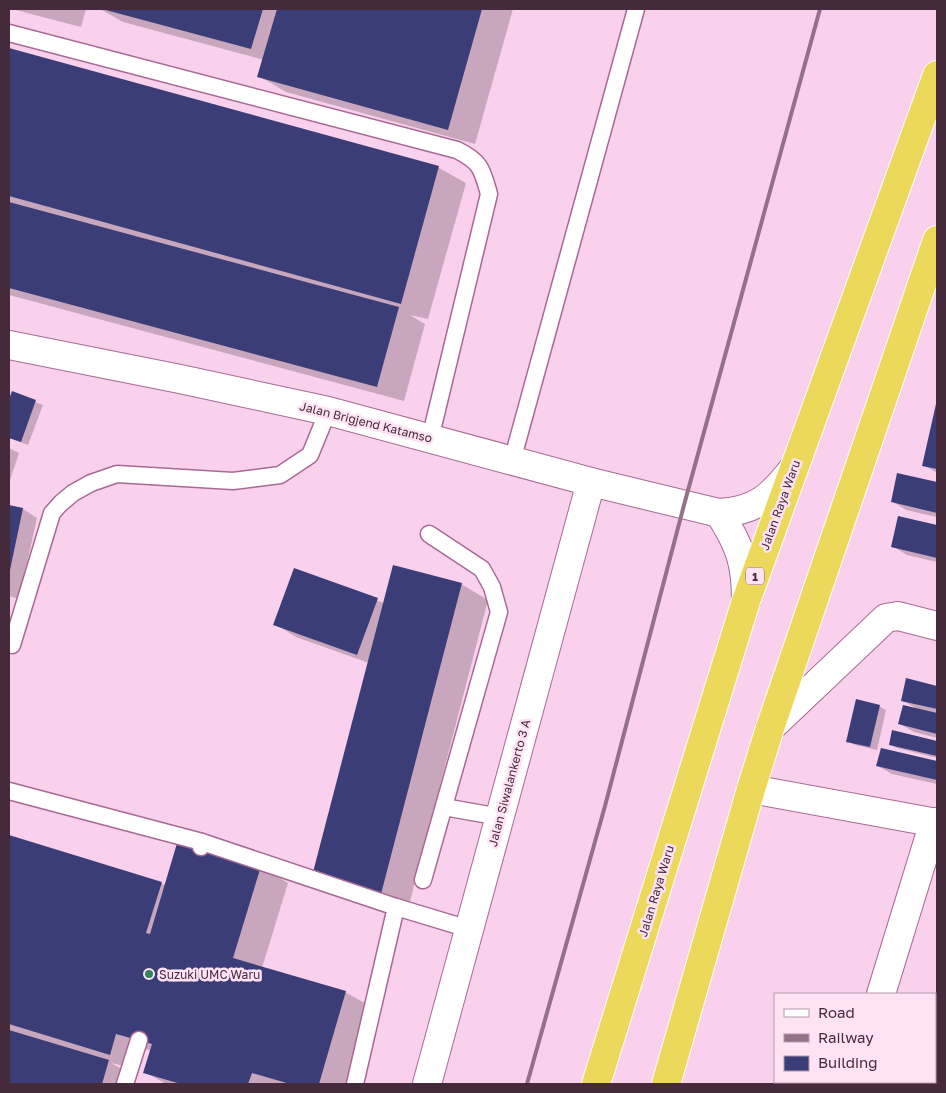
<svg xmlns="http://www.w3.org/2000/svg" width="946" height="1093" font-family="'Golos Text',sans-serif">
  <rect width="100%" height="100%" fill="#fad1ec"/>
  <g fill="#0003">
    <path d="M12,9H86L81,27Z"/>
    <path d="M100,9H513L475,144L286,92L259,76L264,60L123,22Z"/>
    <path d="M9,49L439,168L466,183L428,319L410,315L425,324L404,401L9,295Z"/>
    <path d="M12,393L43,405L28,445L9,438V402Z"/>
    <path d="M937,409V473L924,465Z"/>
    <path d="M9,448L19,453L9,483Z"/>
    <path d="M898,474L937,483V517L906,510L892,501Z"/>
    <path d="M9,506L23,509L37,518L19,599L9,596Z"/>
    <path d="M899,518L937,527V562L907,555L892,546Z"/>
    <path d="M295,569L384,603L461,584L488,600L408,909L341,891L369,663L296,637L275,624Z"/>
    <path d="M907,680L937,687V738L914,732L900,724L917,709L902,700Z"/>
    <path d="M879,706L886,710L877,750L855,745L848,741Z"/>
    <path d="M893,731L937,742V758L897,748L890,744Z"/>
    <path d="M882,749L937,762V784L892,774L878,766Z"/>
    <path d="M9,837L166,885L261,867L288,883L262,968L345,992L372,1007L350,1084H166L145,1072L151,1051L143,1048L137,1069L111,1063L136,1077L134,1084H9Z"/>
    <path d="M935,1029H937V1084H907L908,1082H935Z"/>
  </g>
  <g fill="#3b3d78">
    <path d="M102,9H263L251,49Z"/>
    <path d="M277,9H482L448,130L257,77Z"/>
    <path d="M9,48L439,166L401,304L9,196Z"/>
    <path d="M9,202L399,307L377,387L9,288Z"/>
    <path d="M12,391L36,400L21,442L9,438V399Z"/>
    <path d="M936,404H937V469L922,466Z"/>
    <path d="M897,473L937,482V513L891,502Z"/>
    <path d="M9,505L23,508L10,570H9Z"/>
    <path d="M898,516L937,525V558L891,547Z"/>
    <path d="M393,565L462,583L381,894L312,876Z"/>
    <path d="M294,568L378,598L357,655L273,625Z"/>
    <path d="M906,678L937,686V709L901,701Z"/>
    <path d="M856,699L880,705L870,747L846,742Z"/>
    <path d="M903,705L937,713V734L898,724Z"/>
    <path d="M892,730L937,741V756L889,745Z"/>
    <path d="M881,748L937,761V780L876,766Z"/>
    <path d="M9,835L162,882L146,933L150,934L178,840L261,866L233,958L346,991L319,1084H290L252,1073L248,1084H181L143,1073L152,1044L116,1034L110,1055L9,1024Z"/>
    <path d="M935,1027L937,1028V1084H906L907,1082H935Z"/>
    <path d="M9,1030L109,1060L102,1084H9Z"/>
  </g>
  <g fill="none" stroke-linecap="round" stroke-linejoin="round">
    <g stroke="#a86994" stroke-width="19">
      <g id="service">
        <path d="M9,33L457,150C481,162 482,169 489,194L430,439"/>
        <path d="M512,461L636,9"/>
        <path d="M12,645L52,513L61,503L73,493L91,483L117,474L233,481L280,475L310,455L328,411"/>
        <path d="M9,791L202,842L201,847"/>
        <path d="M444,807L500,817"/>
        <path d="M202,842L396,907L469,929"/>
        <path d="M423,880L499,612L492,587L482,569L429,534"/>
        <path d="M125,1084L139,1040"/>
        <path d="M355,1084L396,907"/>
      </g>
    </g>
    <g stroke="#a86994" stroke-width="30">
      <g id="minor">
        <path d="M770,728L886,618L898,616L937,626"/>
        <path d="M751,789L937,823"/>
        <path d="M881,994L934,822"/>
        <path d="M854,1084L855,1082"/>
      </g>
    </g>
    <g stroke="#a86994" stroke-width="30">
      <g id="tertiary">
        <path d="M9,345L180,379L328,411L591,482L719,513C756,511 771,497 793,469"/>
        <path d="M719,513C740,545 746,563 746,601"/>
        <path d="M427,1084L591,482"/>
      </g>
    </g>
    <g stroke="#fff" stroke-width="30">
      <g id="trunk">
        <path d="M596,1084L746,601L937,75"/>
        <path d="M666,1084L751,789L770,728L937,240"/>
      </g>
    </g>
    <use href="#service" stroke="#fff" stroke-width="16"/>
    <use href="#minor" stroke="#fff" stroke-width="28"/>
    <use href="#tertiary" stroke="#fff" stroke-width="28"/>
    <use href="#trunk" stroke="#ecd85a" stroke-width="28"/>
    <path stroke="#937288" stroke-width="4" d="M527,1084L605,806L684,505L820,9"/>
  </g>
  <circle fill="#2c865c" stroke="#ffe3f5" stroke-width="2" cx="149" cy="974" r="5"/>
  <g text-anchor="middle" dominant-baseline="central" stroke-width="5" stroke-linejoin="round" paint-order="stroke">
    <rect fill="#ffe3f5" stroke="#7d6274" stroke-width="1" x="746" y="567.5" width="18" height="17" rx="4"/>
    <g font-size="11" font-weight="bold" fill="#452a3c">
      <text x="755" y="576">1</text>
    </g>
    <g font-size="12" fill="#452a3c" stroke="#ffe3f5">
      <text transform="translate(366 422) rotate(14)">Jalan Brigjend Katamso</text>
      <text transform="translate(780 505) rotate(-70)">Jalan Raya Waru</text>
      <text transform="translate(509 783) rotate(-75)">Jalan Siwalankerto 3 A</text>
      <text transform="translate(656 891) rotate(-73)">Jalan Raya Waru</text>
    </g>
    <g font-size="12" fill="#452a3c" stroke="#ffe3f5" text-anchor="start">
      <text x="159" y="974">Suzuki UMC Waru</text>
    </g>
  </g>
  <rect width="946" height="1093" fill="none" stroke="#452a3c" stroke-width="20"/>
  <rect x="774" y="993" width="162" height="90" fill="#ffe3f5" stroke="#b599ab"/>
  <rect x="784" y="1009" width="25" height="8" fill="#ffffff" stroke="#b599ab"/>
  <text x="818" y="1018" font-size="15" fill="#452a3c">Road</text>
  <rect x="784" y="1034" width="25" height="8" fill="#937288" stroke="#b599ab"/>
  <text x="818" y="1043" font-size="15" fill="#452a3c">Railway</text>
  <rect x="784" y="1056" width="25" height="15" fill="#3b3d78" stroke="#b599ab"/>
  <text x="818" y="1068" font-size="15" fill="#452a3c">Building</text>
</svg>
